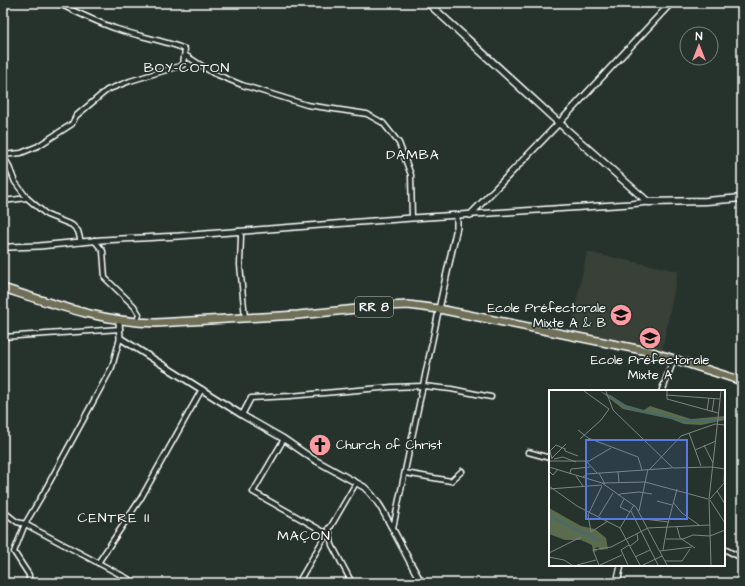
<svg xmlns="http://www.w3.org/2000/svg" width="745" height="586" font-family="'Architects Daughter',sans-serif">
  <rect width="100%" height="100%" fill="#26332d"/>
  <filter id="ink" filterUnits="userSpaceOnUse"><feTurbulence type="fractalNoise" baseFrequency=".025" numOctaves="2"/><feDisplacementMap in="SourceGraphic" scale="8" xChannelSelector="R" yChannelSelector="G"/><feConvolveMatrix kernelMatrix="1 2 1 2 8 2 1 2 1" color-interpolation-filters="sRGB"/></filter>
  <g filter="url(#ink)">
    <path fill="#393f38" d="M587,252L678,271L662,350L570,331Z"/>
    <g fill="none" stroke-linecap="round" stroke-linejoin="round">
      <g stroke="#fff" stroke-width="7">
        <g id="minor">
          <path d="M185,55L213,73L242,85L307,105L367,114L383,123L399,143L411,175L412,218"/>
          <path d="M3,155L21,153L38,146L72,124L76,116L107,90L130,81L183,65L185,49C163,40 140,37 117,29C96,22 77,12 57,3"/>
          <path d="M3,157L8,164L15,182L27,198L47,215L72,225L78,231L81,242"/>
          <path d="M3,201L27,198"/>
          <path d="M239,231L241,236L240,265L245,318"/>
          <path d="M94,240L103,251L105,278L134,306L139,314L137,322"/>
          <path d="M3,337L120,329"/>
          <path d="M242,415L251,398L290,396L392,387L423,386L451,389L491,397"/>
          <path d="M284,439L253,492L326,533"/>
          <path d="M528,452L550,458"/>
          <path d="M405,473L451,481L462,471"/>
          <path d="M3,511L17,522L25,524L136,583"/>
          <path d="M329,528L332,545L352,583"/>
          <path d="M393,528L439,309"/>
          <path d="M724,549L742,558"/>
          <path d="M98,563L141,498L202,389"/>
          <path d="M29,583V575L14,552L25,524L44,492L112,367L120,338"/>
          <path d="M298,583L356,483"/>
        </g>
      </g>
      <g stroke="#fff" stroke-width="8">
        <g id="tertiary">
          <path d="M470,215L559,123L671,3"/>
          <path d="M3,248L9,247L39,246L102,240L179,236L412,218L630,204L648,202"/>
          <path d="M439,309L457,227V216"/>
          <path d="M119,321L120,338L242,415L284,439L313,459L364,487C380,501 388,521 398,539C406,554 413,569 422,583"/>
          <path d="M662,391L674,358"/>
          <path d="M617,583L621,565"/>
        </g>
      </g>
      <g stroke="#fff" stroke-width="9">
        <path id="secondary" d="M428,3L559,123L648,202L706,201L742,198"/>
      </g>
      <g stroke="#fff" stroke-width="10">
        <path id="primary" d="M3,288C53,304 103,322 156,323L298,315L386,306L408,305L439,309L652,352L742,381"/>
      </g>
      <use href="#minor" stroke="#26332d" stroke-width="4"/>
      <use href="#tertiary" stroke="#26332d" stroke-width="5"/>
      <use href="#secondary" stroke="#26332d" stroke-width="6"/>
      <use href="#primary" stroke="#706f59" stroke-width="7"/>
    </g>
  </g>
  <defs>
    <g id="school-disc" transform="scale(1.15)"><circle r="9.5" fill="#ff9aa2" stroke="#26332d"/><path d="M0-5L7-2L0 1L-7-2ZM-4 1L0 2.5L4 1V4Q0 6-4 4Z" fill="#111"/></g>
    <g id="church-disc" transform="scale(1.15)"><circle r="9.5" fill="#ff9aa2" stroke="#26332d"/><path d="M-1.2-6h2.4v3.5h3.3v2.4h-3.3V6h-2.4V-.1h-3.3v-2.4h3.3Z" fill="#111"/></g>
  </defs>
  <g fill-rule="evenodd">
    <use href="#school-disc" x="621" y="315"/>
    <use href="#school-disc" x="650" y="338"/>
    <use href="#church-disc" x="320" y="445"/>
  </g>
  <g text-anchor="middle" dominant-baseline="central" stroke-width="3.5" stroke-linejoin="round" paint-order="stroke">
    <rect fill="#26332d" stroke="#bec2c0" stroke-width="1" x="355" y="297" width="38" height="20" rx="3"/>
    <g font-size="12" font-weight="bold" fill="#fff">
      <text x="374" y="307">RR 8</text>
    </g>
    <g font-size="13" fill="#fff" stroke="#26332d" text-anchor="end">
      <text x="606" y="308">Ecole Préfectorale<tspan x="606" dy="15">Mixte A &amp; B</tspan></text>
      <text x="650" y="360" text-anchor="middle">Ecole Préfectorale<tspan x="650" dy="15">Mixte A</tspan></text>
      <text x="336" y="445" text-anchor="start">Church of Christ</text>
    </g>
    <g font-size="14" letter-spacing="1" fill="#fff" stroke="#26332d">
      <text x="187" y="68">BOY-COTON</text>
      <text x="413" y="155">DAMBA</text>
      <text x="114" y="518">CENTRE II</text>
      <text x="304" y="536">MAÇON</text>
    </g>
  </g>
  <g transform="translate(549 390)">
    <rect width="176" height="176" fill="#26332d"/>
    <path d="M77,15L95,20L101,16L142,29L176,26V30L152,35L135,34L122,29L74,19ZM0,118L32,136L46,139L57,148L59,159L51,160L49,157L46,158L48,161L44,162L43,155L32,150H16L0,144Z" fill="#5a6b4e"/>
    <path d="M51,1L63,6L78,17L74,19Z" fill="#5a6b4e"/>
    <path fill="none" stroke="#476b6c" stroke-width="2" d="M61,6L80,18L136,31L168,30M0,126L51,151"/>
    <path fill="none" stroke="#7d8581" stroke-width="1" d="M35,1L60,19M57,1L64,20L124,78L163,77M118,1V9L169,23M117,5L171,9M158,20L160,8M163,22L165,9M29,40L39,48L89,67L93,80M140,43L152,76M31,49L52,30L60,19M155,55L164,73M16,58V61L29,66M146,60L167,51M3,68L17,54M3,69L1,61L7,55L16,59M5,69L14,67L27,72M0,71H40L62,58M37,71L48,83M0,77L53,93L96,92L159,109M163,77L176,79M101,79L132,46L166,34L176,35M0,81L4,85L9,79M69,81L70,93M21,83L22,79L41,77M50,83L56,94M27,86L34,96M34,87L38,84L123,78M175,92L176,71M53,93L87,117L118,175M0,96L28,116L71,138L91,175M53,96L39,125L42,142L59,131M0,99L53,95M168,101L176,114M70,106L71,104L90,102L103,104M75,109L71,117L81,122M161,109L176,92M161,110L176,133M108,111L123,115M124,112L133,123L150,135M82,121L109,175M90,121L99,79M50,126L64,103M95,129L120,132M118,137L128,99M128,137L131,148L146,158M71,138L85,115M117,149H134L144,145L161,146L176,140M81,156L89,150L88,144M114,160L118,137M111,161L143,157M0,163L32,147M0,167L15,170L23,175M86,167L101,160M116,171H133L141,159M28,175L47,170M50,175L44,160L62,157L99,138L161,135M51,175L73,165M79,175L72,160L80,155M94,175L113,166M162,175L160,109L172,1"/>
    <path fill="#567ae2" fill-opacity="0.15" stroke="#567ae2" stroke-width="2" d="M37,50H138V129H37Z"/>
    <rect width="176" height="176" fill="none" stroke="#fff" stroke-width="2"/>
  </g>
  <rect width="745" height="586" fill="none" stroke="#26332d" stroke-width="16"/>
  <rect x="8" y="8" width="729" height="570" fill="none" stroke="#fff" stroke-width="1.5" filter="url(#ink)"/>
  <g transform="translate(699 46)"><circle r="19" fill="#26332d" stroke="#7d8581"/>
  <path d="M0-3L7 15L0 10L-7 15Z" fill="#ff9aa2"/>
  <text y="-6" font-size="11" font-weight="bold" text-anchor="middle" fill="#ffffff">N</text>
  </g>
</svg>
